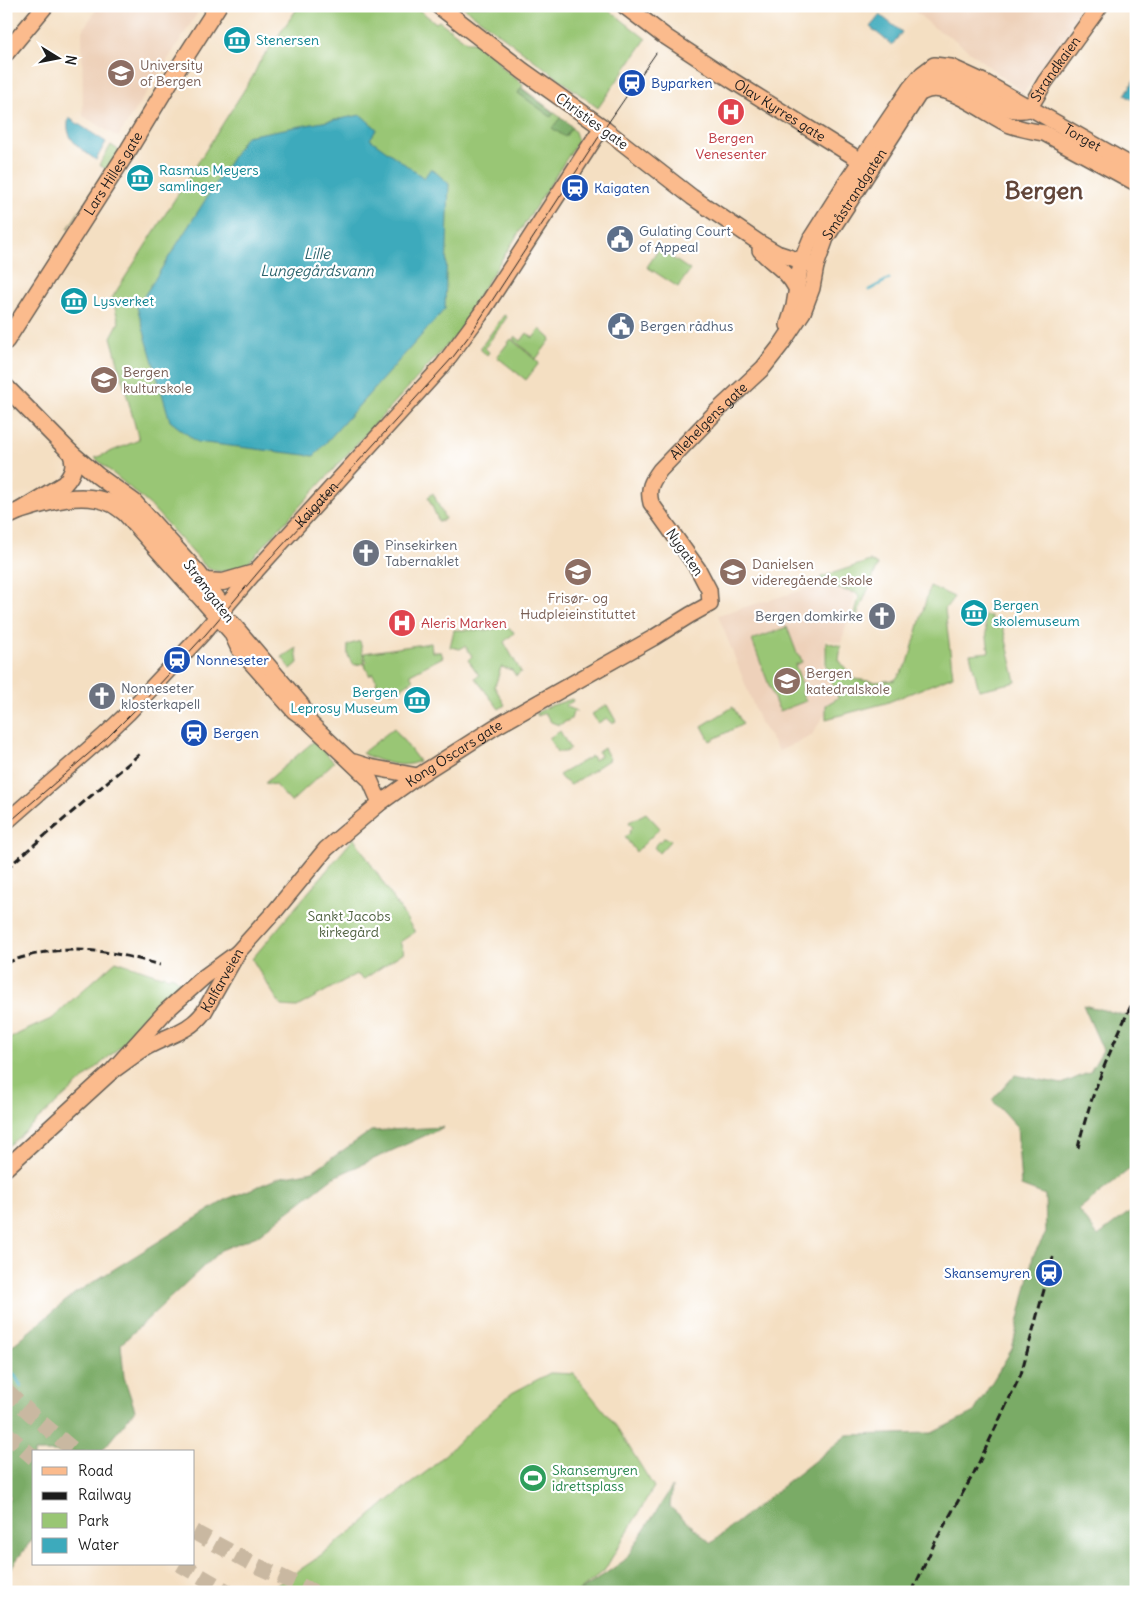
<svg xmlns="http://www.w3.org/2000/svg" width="1142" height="1598" font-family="Delius,sans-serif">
  <rect width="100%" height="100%" fill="#fff"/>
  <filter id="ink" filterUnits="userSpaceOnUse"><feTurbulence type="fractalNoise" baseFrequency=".02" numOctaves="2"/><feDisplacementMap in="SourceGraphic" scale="10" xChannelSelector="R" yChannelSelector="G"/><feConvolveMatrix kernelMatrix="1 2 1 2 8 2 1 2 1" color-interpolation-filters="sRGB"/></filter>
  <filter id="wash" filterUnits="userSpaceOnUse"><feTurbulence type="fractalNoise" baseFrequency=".0096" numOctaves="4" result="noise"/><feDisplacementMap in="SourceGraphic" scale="20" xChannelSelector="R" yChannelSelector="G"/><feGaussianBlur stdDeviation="1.12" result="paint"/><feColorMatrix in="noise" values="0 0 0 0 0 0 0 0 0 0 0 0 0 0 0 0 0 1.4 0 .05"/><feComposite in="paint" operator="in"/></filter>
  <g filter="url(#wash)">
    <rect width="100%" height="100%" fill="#f4dfc2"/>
    <g fill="#eed1ba">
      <path d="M99,6H202L118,137L83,116L82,31Z"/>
      <path d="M908,6H1092L1023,93L951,37L936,29Z"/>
      <path d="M820,585L853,592L855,596L841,643L825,639L823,664L836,697L811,736L779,751L760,722L718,615Z"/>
    </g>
    <g fill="#99c674" stroke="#5a7148">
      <path d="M299,6H414L436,23L439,21L467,42H476L496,58L501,67L523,84L522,88L569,124L575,132L578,141L475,301L459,332L247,564C232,569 221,576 206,567L150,505L95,458L139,440L111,337L119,322L112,298L253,76L259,63Z"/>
      <path d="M462,6H604L646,39L598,108Z"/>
      <path d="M111,145L120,151L68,229L106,169L99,165Z"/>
      <path d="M659,249L690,270L678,287L647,267Z"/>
      <path d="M504,315L507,317L485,348L489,352L487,355L481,350V347Z"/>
      <path d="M540,329L551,339L536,359L513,339L515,336L521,341L527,333L533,338Z"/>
      <path d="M511,339L539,363L526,380L497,357Z"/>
      <path d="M433,493L445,519L439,522L428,497Z"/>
      <path d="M870,561L878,565L854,623H853L859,597L856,593L820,585L821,577Z"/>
      <path d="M930,586L954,597L945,609L953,676L886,703L826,719V705L838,698L826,666V642L841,646L839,660L854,679L876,682L895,680L908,663Z"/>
      <path d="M984,616H991L993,628L1003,627L1016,682L979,690L970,654L989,652Z"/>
      <path d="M505,627L513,631L514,633L504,642L521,672L516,676L512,670L501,667L496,683L494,686L505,705L499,709L475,678L479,675L468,660L472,656L465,646L460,649L450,647L454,630H486Z"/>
      <path d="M787,627L798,656H800L802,662L795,665L804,689L801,690L806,701L780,711L776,704L752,640Z"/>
      <path d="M360,641L365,663L355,665C348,660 347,654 348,645Z"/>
      <path d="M431,643L432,652H441L443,657L410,674L413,680L398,691H387L385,685L378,687L376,683L377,681L372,673L370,676L364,664L367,663L364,653Z"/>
      <path d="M296,648L298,663L291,669L282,657Z"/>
      <path d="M572,699L573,701L565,706L577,711L573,712L571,719L559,725L551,722L545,713L538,716L536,713L550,706Z"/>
      <path d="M607,705L616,721L612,723L607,718L598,723L592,714Z"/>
      <path d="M733,707L743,724L710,741L702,726Z"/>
      <path d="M394,728L419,761C403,770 377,761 362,753Z"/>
      <path d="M560,731L570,749L565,752H557L549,738Z"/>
      <path d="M314,741L334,762L291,802L275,785L265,783Z"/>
      <path d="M604,748L610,759L571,785L562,779L559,775L592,756L594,760L600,756L598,752Z"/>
      <path d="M646,813L660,828L636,852L625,837L630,833L629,831L633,828L629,822Z"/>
      <path d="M354,838L415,932L400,942L404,952L364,979L356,974L297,1007L281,1006L252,959Z"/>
      <path d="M663,838L671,840L659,853L654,847Z"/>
      <path d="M116,961L161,976L163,975L168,977L172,975L184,986L131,1037L6,1148V1041L20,1033L53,1018L63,1008Z"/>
      <path d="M550,1373L574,1374L616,1426L654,1487L604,1571L578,1592H269L274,1587L313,1561L361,1524L389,1500L430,1469L479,1422L512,1393Z"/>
    </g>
    <g fill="#7aab66" stroke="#4b6441">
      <path d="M521,88L554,113L551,117L518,93Z"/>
      <path d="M560,118L566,121L572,127L565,137L552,128Z"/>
      <path d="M1083,1005L1136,1018V1174L1131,1168L1078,1210L1098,1236L1136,1207V1592H579L625,1560L672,1487L670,1507L711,1543L847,1435L932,1433L974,1412L1012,1349L1028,1281L1033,1256L1046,1233L1045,1195L1021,1186L1017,1127L992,1100L1015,1075L1062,1084L1090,1072L1103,1050Z"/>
      <path d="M444,1127L332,1178L257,1236L221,1250L121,1344L124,1377L135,1410L101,1452H34V1537L6,1574V1504L10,1496L6,1489V1351L74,1294L227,1199L281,1177L313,1171L371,1131Z"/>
    </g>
    <g fill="#3daabc" stroke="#2c636c">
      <path d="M880,15L902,32L892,45L870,27Z"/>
      <path d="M1136,77V102L1125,95Z"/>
      <path d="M361,115L377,129L370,139L424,178L431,168L449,184L445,309L314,456L197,442L170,421L137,307L246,136Z"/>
      <path d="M69,118L106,142L96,160C81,149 63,139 69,118Z"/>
    </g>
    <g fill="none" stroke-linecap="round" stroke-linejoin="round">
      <g stroke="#3daabc" stroke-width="3">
        <path d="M869,290L889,279"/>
        <path d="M14,1374L21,1386"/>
      </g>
    </g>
  </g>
  <g filter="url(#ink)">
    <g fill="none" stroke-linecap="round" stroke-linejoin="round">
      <g stroke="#c9b8a1" stroke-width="16" stroke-dasharray="16 8" stroke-linecap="butt">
        <path d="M6,1390L31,1414L76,1452"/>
        <path d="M6,1433L34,1458"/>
        <path d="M194,1532L255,1565L314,1592"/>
        <path d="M180,1564L228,1592"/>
      </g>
      <g stroke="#686056" stroke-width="18">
        <g id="major">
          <path id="s1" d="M663,35L733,81L861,161"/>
          <path d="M923,92C945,79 988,116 1010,125C1021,129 1032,131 1044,133L1136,183"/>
          <path id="s2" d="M1029,109L1045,82L1100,6"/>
          <path d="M760,250C773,265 787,270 796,288"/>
          <path id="s3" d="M788,325L794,306L801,262L811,238L849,178L910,88L922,74L934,65L951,67L986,83L1136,168"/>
          <path d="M217,616L231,632L239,649L294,711L309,722L370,780L380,803"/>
          <path d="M232,623L301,704L309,721"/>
          <path d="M354,762L370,767L418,776"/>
          <path id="s4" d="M6,822L105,735L128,713L204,632L254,573L443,365L480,315L602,127L692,197L758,242L777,253L816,266"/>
          <path id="s5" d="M111,1072C123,1064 135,1054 147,1047C170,1034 188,1033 204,1012L238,952L276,910L326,849L380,803L418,776L495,727L653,638L690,615L710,604L709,590L698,569L651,503C647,489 652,481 660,470L716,412L763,368L781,345L803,312L812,288L816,266L826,238L919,94C922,91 925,88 927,85C958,61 995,120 1029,109"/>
          <path d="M6,1168L111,1072L165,1012L204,977L237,953"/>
        </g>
      </g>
      <g stroke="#686056" stroke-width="19">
        <g id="highway">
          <path d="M439,6L523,71L602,127"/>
          <path d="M625,6L663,35"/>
          <path d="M6,53L45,6"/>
          <path id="s6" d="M6,341L129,149L172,78L218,6"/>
          <path d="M6,387L71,453C76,466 73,474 64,484L19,511L6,517"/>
          <path d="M71,453L98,476L134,502L198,573L224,608"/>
          <path d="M19,511C47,502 83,490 112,504C116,506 121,510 125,513L217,616"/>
          <path d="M205,581L223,582L254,573"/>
        </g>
      </g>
      <use href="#major" stroke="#fbbb8d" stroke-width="15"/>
      <use href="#highway" stroke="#fbbb8d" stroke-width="16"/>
      <path stroke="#1c1c1c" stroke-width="1" d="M6,825L108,737L144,701L206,634L261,569L453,357L469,336L604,129L656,53"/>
      <g stroke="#1c1c1c" stroke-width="3" stroke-dasharray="8 4" stroke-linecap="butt">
        <path d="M6,869L142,752"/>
        <path d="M6,963C61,942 106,949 160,965"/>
        <path d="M1078,1148C1090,1094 1113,1044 1136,995"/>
        <path d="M912,1592L936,1540L974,1473L1021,1374L1053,1257"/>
      </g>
    </g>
  </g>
  <defs>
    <g id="museum-disc" transform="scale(1.4375)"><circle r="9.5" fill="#0f9aa8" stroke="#fff"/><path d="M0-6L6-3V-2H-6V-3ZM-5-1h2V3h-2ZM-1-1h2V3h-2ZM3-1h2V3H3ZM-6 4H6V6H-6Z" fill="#fff"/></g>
    <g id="university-disc" transform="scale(1.4375)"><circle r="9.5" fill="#8d6e63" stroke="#fff"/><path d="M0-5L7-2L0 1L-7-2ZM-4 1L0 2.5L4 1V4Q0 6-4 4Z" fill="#fff"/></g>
    <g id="station-disc" transform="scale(1.4375)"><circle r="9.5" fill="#1a4fb4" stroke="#fff"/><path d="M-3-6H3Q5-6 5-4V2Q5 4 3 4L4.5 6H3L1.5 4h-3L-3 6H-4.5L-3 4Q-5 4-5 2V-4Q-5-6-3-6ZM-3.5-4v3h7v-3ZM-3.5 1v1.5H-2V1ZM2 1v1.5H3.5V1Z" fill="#fff"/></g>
    <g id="hospital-disc" transform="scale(1.4375)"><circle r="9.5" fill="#e0444e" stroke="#fff"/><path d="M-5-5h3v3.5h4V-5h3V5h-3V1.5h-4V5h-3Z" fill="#fff"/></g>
    <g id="civic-disc" transform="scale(1.4375)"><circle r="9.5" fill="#5c6f8a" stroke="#fff"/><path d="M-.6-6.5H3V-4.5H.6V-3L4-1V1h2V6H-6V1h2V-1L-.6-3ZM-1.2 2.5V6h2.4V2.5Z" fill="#fff"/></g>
    <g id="church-disc" transform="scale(1.4375)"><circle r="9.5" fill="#6b7280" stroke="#fff"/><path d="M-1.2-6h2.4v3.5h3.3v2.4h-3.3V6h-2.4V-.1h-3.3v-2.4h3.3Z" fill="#fff"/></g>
    <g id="school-disc" transform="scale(1.4375)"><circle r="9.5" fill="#8d6e63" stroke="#fff"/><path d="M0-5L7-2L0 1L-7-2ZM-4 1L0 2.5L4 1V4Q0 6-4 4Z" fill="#fff"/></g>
    <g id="stadium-disc" transform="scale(1.4375)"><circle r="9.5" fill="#2e9e5b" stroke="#fff"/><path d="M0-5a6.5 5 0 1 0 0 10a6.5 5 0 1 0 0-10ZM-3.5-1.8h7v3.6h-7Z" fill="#fff"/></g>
  </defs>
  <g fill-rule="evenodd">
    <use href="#museum-disc" x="237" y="40"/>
    <use href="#university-disc" x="121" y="73"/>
    <use href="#station-disc" x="632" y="83"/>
    <use href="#hospital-disc" x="731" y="112"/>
    <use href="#museum-disc" x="140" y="178"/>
    <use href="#station-disc" x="575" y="188"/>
    <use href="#civic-disc" x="620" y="239"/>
    <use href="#museum-disc" x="74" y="301"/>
    <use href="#civic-disc" x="621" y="326"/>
    <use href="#university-disc" x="104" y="380"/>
    <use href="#church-disc" x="366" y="553"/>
    <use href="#university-disc" x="578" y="572"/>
    <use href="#school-disc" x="733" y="572"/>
    <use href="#museum-disc" x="974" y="613"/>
    <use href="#church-disc" x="882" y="616"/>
    <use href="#hospital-disc" x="402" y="623"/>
    <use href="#station-disc" x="177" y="660"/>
    <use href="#school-disc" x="787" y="681"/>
    <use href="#church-disc" x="102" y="696"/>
    <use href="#museum-disc" x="417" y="700"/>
    <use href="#station-disc" x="194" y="733"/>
    <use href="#station-disc" x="1049" y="1273"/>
    <use href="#stadium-disc" x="533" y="1478"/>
  </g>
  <g text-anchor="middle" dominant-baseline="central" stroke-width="4.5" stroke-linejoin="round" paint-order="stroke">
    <g font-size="14" fill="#0d838f" stroke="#fff" text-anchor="start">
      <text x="256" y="40">Stenersen</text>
      <text x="159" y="170">Rasmus Meyers<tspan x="159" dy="16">samlinger</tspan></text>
      <text x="93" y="301">Lysverket</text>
      <text x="993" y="605">Bergen<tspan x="993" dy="16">skolemuseum</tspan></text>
      <text x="398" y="692" text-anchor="end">Bergen<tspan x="398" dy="16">Leprosy Museum</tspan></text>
    </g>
    <g font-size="14" fill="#785e54" stroke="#fff" text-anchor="start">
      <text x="140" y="65">University<tspan x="140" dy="16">of Bergen</tspan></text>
      <text x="123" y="372">Bergen<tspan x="123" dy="16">kulturskole</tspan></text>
      <text x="752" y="564">Danielsen<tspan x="752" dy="16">videregående skole</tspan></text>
      <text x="578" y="598" text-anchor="middle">Frisør- og<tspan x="578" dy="16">Hudpleieinstituttet</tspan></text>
      <text x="806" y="673">Bergen<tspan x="806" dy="16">katedralskole</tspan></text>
    </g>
    <g font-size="14" fill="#1c1c1c" stroke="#fff">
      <text stroke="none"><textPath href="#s2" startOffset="48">Strandkaien</textPath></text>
      <text stroke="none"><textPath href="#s1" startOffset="139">Olav Kyrres gate</textPath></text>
      <text transform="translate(592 121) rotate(36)">Christies gate</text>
      <text stroke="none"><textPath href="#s3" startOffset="470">Torget</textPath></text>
      <text stroke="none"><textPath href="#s6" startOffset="199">Lars Hilles gate</textPath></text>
      <text stroke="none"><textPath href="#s5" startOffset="1271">Småstrandgaten</textPath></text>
      <text stroke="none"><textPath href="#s5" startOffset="996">Allehelgens gate</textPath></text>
      <text stroke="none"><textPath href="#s4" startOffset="445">Kaigaten</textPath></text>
      <text transform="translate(685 552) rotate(55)">Nygaten</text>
      <text transform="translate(209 591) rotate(53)">Strømgaten</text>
      <text stroke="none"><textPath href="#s5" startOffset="476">Kong Oscars gate</textPath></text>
      <text stroke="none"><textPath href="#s5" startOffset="148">Kalfarveien</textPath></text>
    </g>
    <g font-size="14" fill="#164399" stroke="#fff" text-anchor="start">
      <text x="651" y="83">Byparken</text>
      <text x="594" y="188">Kaigaten</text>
      <text x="196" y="660">Nonneseter</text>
      <text x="213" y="733">Bergen</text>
      <text x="1030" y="1273" text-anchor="end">Skansemyren</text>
    </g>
    <g font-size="14" fill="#be3a42" stroke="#fff">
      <text x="731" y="138">Bergen<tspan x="731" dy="16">Venesenter</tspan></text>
      <text x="421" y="623" text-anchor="start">Aleris Marken</text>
    </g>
    <g font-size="14" fill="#4e5e75" stroke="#fff" text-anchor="start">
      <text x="639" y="231">Gulating Court<tspan x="639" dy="16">of Appeal</tspan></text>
      <text x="640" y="326">Bergen rådhus</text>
    </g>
    <g font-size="14" fill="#5b616d" stroke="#fff" text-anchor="start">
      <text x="385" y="545">Pinsekirken<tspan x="385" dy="16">Tabernaklet</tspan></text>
      <text x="863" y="616" text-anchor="end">Bergen domkirke</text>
      <text x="121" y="688">Nonneseter<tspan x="121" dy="16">klosterkapell</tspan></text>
    </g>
    <g font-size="14" fill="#4e603f" stroke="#fff">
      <text x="349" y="916">Sankt Jacobs<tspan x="349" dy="16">kirkegård</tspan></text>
    </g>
    <g font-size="14" fill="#27864d" stroke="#fff" text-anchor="start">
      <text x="552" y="1470">Skansemyren<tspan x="552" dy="16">idrettsplass</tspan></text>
    </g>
    <g font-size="15" font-style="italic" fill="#2c636c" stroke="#fff">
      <text x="317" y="253">Lille<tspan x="317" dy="17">Lungegårdsvann</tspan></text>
    </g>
    <g font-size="24" font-weight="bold" fill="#62463a" stroke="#fff">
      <text x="1044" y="190">Bergen</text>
    </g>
  </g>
  <rect width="1142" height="1598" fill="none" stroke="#fff" stroke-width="25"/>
  <rect x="32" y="1450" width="162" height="115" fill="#ffffff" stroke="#a4a4a4"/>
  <rect x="42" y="1467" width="25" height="8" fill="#fbbb8d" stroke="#a4a4a4"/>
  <text x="78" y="1476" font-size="15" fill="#1c1c1c">Road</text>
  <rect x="42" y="1492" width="25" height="8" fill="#1c1c1c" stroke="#a4a4a4"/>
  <text x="78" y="1500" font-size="15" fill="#1c1c1c">Railway</text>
  <rect x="42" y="1513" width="25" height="15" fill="#99c674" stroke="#a4a4a4"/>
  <text x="78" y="1526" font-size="15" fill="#1c1c1c">Park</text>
  <rect x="42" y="1538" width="25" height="15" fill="#3daabc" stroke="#a4a4a4"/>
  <text x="78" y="1550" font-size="15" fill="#1c1c1c">Water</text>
  <g transform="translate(58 58) rotate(100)" stroke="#ffffff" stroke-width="4" paint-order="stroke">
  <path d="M0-4L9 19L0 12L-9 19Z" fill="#1c1c1c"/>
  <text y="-8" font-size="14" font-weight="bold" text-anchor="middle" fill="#1c1c1c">N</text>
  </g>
</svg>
